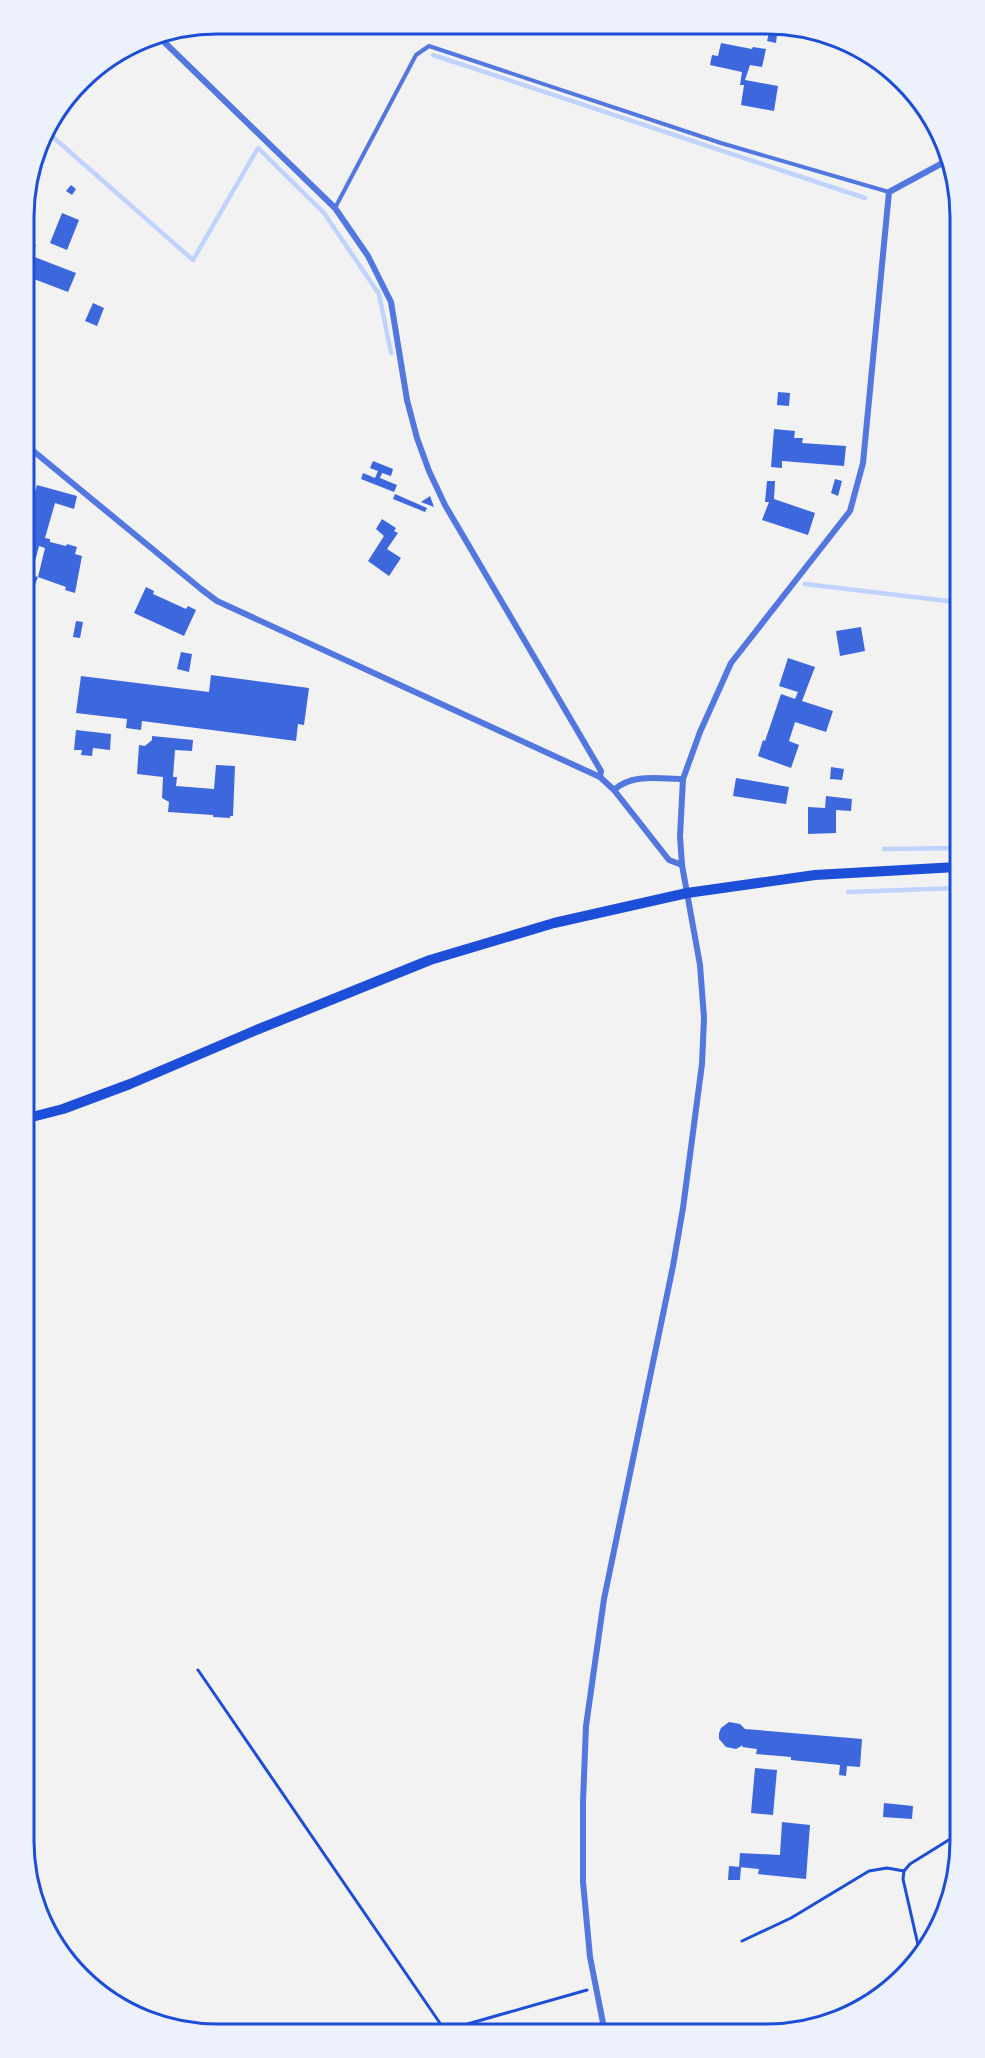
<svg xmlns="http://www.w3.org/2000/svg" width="985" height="2058" font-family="'Playfair Display',serif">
  <rect width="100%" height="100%" fill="#f2f2f2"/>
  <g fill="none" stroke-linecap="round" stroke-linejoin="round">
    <g stroke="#bfd3fe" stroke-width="4.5">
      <path d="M433,55L865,198"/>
      <path d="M45,130L193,260L258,148L324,213L379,294L391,353"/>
      <path d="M805,584L956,602"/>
      <path d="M884,849L957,848"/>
      <path d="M848,892L957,888"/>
    </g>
  </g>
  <g fill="#3d67dc">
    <path d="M769,33L777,34L776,43L767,41Z"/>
    <path d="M721,43L752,49L753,47L766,49L762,67L750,65L745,80L778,86L774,111L741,105L744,85H740L742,72L710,65L712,55L718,56Z"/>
    <path d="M71,185L76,189L72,195L66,191Z"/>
    <path d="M62,213L79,220L67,250L50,243Z"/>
    <path d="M26,241L36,245L32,256L76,273L68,292L26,276Z"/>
    <path d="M93,303L104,308L97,326L85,321Z"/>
    <path d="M778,392L790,393L789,406L777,405Z"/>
    <path d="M774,429L795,431L794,438H803L802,443L846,446L844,466L782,461V468L771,467Z"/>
    <path d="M373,461L393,469L391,476L382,473L380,478L397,485L394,492L361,479L363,473L375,478L378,471L370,468Z"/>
    <path d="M835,479L842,481L838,496L831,493Z"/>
    <path d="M767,481H775L774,499L815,513L808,535L762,520L769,502H765Z"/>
    <path d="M37,485L77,496L74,509L55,503L45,538L50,539V542L66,546L67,544L77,547L75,554L82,556L75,593L65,590L66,587L38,577L34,587L27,585V574L38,577L45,548L39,546L34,565L27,563V522Z"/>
    <path d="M395,494L427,508L425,512L393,499Z"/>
    <path d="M430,496L434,507L421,502Z"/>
    <path d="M382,519L396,528L394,531L398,533L387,549L401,558L389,576L368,561L384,536L376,529Z"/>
    <path d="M146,587L154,591L153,594L186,609L188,606L196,610L184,636L134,613Z"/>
    <path d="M76,621L83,622L80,638L73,637Z"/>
    <path d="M861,627L865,651L840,656L836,631Z"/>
    <path d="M181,652L192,654L189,672L177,669Z"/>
    <path d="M788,658L815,667L802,701L833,711L826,732L795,722L789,741L799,745L791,768L758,756L763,740L765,741L781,694L795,699L798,692L779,686Z"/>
    <path d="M211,675L309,688L304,725L298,724L296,741L142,721L141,730L126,728L127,719L76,713L81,676L209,692Z"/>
    <path d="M76,730L111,734L110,750L93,748L92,756L81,755L82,750H74Z"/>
    <path d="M152,736L193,740L192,751L175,750L173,777H177L176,786L214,789L216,765L235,766L233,816H230V818L213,817V815L168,812L169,802L162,798L163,777L137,774L139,745L145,746L152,740Z"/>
    <path d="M831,767L844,769L842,780L830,779Z"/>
    <path d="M736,778L789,787L786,804L733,796Z"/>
    <path d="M826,796L852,799L851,811L836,810V833L808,834V807L825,808Z"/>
    <path d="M729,1722L740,1724L745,1729L862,1739L860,1767L847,1766L846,1776L839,1775L840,1765L791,1760V1757L756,1754L757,1749L742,1747L743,1745L736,1749L726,1747L719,1739V1733L721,1728Z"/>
    <path d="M755,1768L777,1770L773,1815L751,1813Z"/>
    <path d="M884,1803L913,1806L912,1819L883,1817Z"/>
    <path d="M782,1822L810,1825L806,1879L758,1874L759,1869L739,1867L740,1853L780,1855Z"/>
    <path d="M729,1866L741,1867L740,1880H728Z"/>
  </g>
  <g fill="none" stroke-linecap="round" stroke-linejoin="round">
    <g stroke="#1d4ed8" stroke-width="3">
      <path d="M198,1670L444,2029"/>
      <path d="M742,1941L791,1918L869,1871L887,1868L904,1871"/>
      <path d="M921,1958L903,1879L904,1871L910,1864L960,1833"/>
      <path d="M450,2029L587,1990"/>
    </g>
    <path stroke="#5277de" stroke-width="4" d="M335,208L416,55L429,46L721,143L889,192"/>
    <g stroke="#5277de" stroke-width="6">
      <path d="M158,36L335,208L368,256L391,302L407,400L417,438L429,471L445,505L601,771L600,777"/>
      <path d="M26,445L201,589L217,601L600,777L614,790L669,860L682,865"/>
      <path d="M614,790C632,773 661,779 683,779"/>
      <path d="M604,2028L590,1957L583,1882V1802L586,1726L604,1599L673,1266L683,1208L702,1064L704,1018L700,965L682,865L680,836L683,779L700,732L731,663L850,511L863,463L889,192L950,159"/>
    </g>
    <path stroke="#1d4ed8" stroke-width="10" d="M28,1118L63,1109L130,1084L254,1031L430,960L554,923L687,893L815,875L957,867"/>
  </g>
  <path d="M0 0H985V2058H0ZM217 34H767A183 183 0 0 1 950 217V1841A183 183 0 0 1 767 2024H217A183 183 0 0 1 34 1841V217A183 183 0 0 1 217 34Z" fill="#edf1fc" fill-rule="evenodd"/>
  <path fill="none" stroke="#1d4ed8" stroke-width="3" d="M217 34H767A183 183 0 0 1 950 217V1841A183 183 0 0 1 767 2024H217A183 183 0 0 1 34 1841V217A183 183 0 0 1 217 34Z"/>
</svg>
